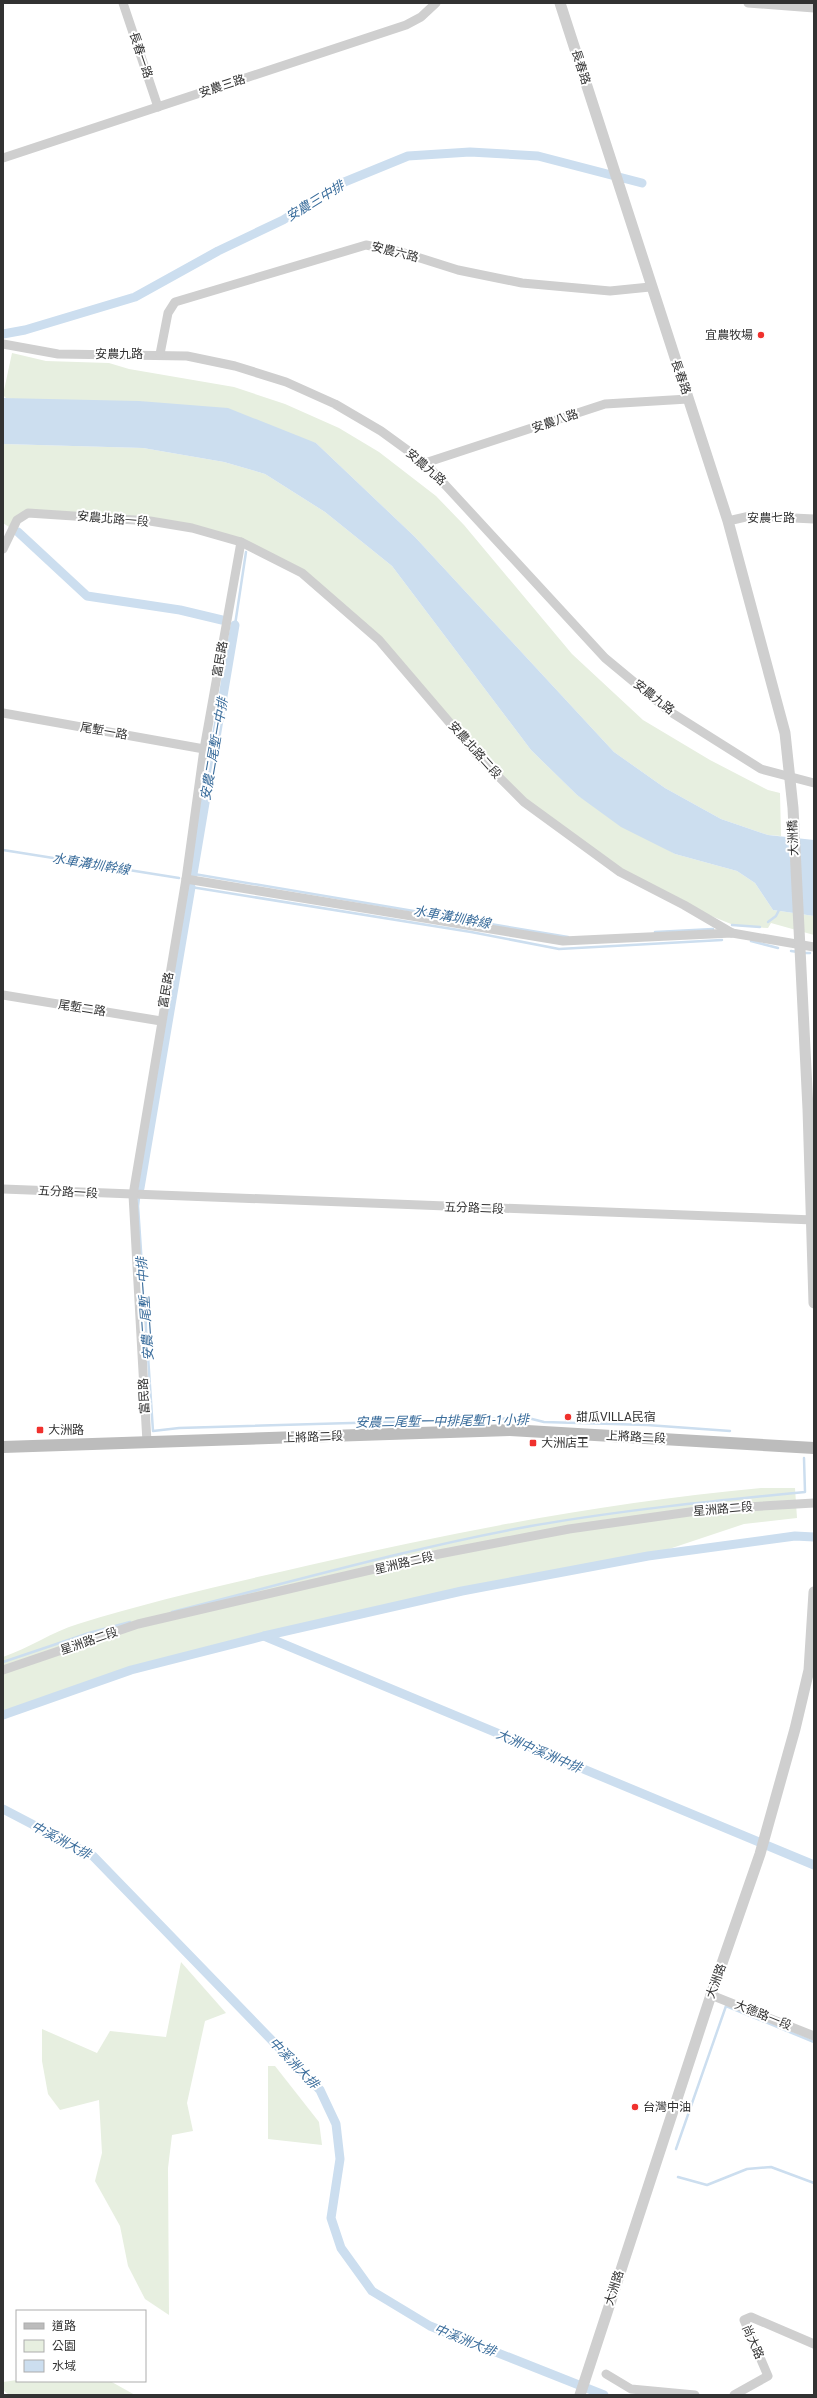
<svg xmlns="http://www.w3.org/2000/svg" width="817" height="2398" font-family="Roboto,'Noto Sans TC',sans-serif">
  <rect width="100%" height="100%" fill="#fff"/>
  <g fill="#e7efe0">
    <path d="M12,353L46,361L109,363L129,369L234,387L285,404L339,428L379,452L436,496L464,525L572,654L643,720L710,760L768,790L780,793L781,836L768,835L721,819L665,788L614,752L415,537L316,443L6,398L3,395Z"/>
    <path d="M3,444L143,448L224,462L265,474L325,512L392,566L531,750L577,795L675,854L737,871L755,883L773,910L814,916V935L771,923L768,928L736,926L684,905L620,872L524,802L379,640L302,572L241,542L192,528L28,513L12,529L3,523Z"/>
    <path d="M761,1488H795L797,1518L744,1524L648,1556L462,1591L264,1636L131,1670L3,1715V1657C29,1648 52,1632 78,1624C154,1600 232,1583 310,1565C459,1531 608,1502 761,1488Z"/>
    <path d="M181,1962L226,2013L205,2021L187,2103L193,2131L172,2135L168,2168L169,2315L145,2299L128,2266L120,2226L95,2181L102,2153L99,2100L60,2110L48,2094L42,2061V2029L97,2053L110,2031L166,2037Z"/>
    <path d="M268,2066H275L319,2122L322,2145L268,2139Z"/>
    <path d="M17,2380L110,2381L135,2395H9L3,2390V2382Z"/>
  </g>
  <path fill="#ccdeef" d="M3,398L139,401L228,408L316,443L415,537L614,752L665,788L721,819L768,835L814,840V916L773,910L755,883L737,871L675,854L621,827L577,795L531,750L392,566L325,512L265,474L224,462L143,448L3,444Z"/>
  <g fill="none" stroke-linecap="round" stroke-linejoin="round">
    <g stroke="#ccdeef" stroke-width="2.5">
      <path d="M235,625L246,552"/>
      <path d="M3,850L179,878"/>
      <path d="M194,874L568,937"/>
      <path d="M191,887L471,932L559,949L722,940"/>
      <path d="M768,922L776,916L779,910"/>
      <path d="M732,925L760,927"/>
      <path d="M655,932L713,929"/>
      <path d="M751,941L778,948"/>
      <path d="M791,951L798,952"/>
      <path d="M803,953H810"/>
      <path d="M140,1188L138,1206L153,1431L179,1428L528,1418L544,1422L647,1425L730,1431"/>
      <path d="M172,1612C291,1582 410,1548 531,1526C622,1510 713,1501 805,1492L804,1458"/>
      <path d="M3,1662L89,1633L130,1622"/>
      <path d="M676,2149L726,2006L814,2042"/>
      <path d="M678,2177L707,2185L747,2169L771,2167L814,2183"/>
    </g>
    <g stroke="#ccdeef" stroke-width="9">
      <path d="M3,334L25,330L135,297L218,251L283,220L342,183L408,156L470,152L538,156L642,183"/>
      <path d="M18,532L87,596L180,610L222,620"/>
      <path d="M193,874L235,625"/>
      <path d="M140,1188L191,887"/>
      <path d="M264,1636L814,1865"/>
      <path d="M3,1715L131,1670L264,1636L462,1591L648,1556L795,1536L814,1537"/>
      <path d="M3,1809L93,1856L320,2090L336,2124L340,2159L331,2218L341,2248L372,2291L430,2326L604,2395"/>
    </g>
    <g stroke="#cfcfcf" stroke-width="9">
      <path d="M123,3L158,107"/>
      <path d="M748,3L814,8"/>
      <path d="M3,158L406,25L421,17L436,3"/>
      <path d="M3,344L58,354L187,356L235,366L286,382L335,404L381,431L425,463L605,658L669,711L761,769L814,783"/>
      <path d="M160,354L168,313L175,302L366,245L401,252L458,270L522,283L610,291L650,287"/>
      <path d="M425,463L605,404L688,399"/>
      <path d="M728,521L750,516L814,519"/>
      <path d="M3,549L17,520L28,513L150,521L192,528L241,542L302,573L379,640L479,757L524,802L620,872L684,905L732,933"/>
      <path d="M3,713L204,749"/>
      <path d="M186,879L563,941L732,933L814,947"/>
      <path d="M3,995L161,1021"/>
      <path d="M3,1189L814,1220"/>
      <path d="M147,1442L133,1195L186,879L204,749L241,542"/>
      <path d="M3,1670L138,1624L439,1554L569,1529L711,1509L814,1503"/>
      <path d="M711,1995L814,2036"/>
      <path d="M606,2374L631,2389L695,2395"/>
      <path d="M734,2395L768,2376L744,2320L751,2317L814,2344"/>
    </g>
    <g stroke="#cfcfcf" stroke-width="11">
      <path d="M560,3L728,521L785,733L793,808L808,1109L814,1303"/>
      <path d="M580,2395L711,1995L760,1854L795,1729L809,1670L814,1592"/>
    </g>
    <path stroke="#bcbcbc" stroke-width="12" d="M3,1447L510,1430L814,1448"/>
  </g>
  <g fill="#f0312d" stroke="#fff" stroke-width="1.5">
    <circle cx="761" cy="335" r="4"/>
    <circle cx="568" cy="1417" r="4"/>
    <rect x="36" y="1426" width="8" height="8" rx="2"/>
    <rect x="529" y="1439" width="8" height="8" rx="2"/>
    <circle cx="635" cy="2107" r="4"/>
  </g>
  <g text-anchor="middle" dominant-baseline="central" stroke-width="4" stroke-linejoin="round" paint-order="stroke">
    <g font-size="12" fill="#323232" stroke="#fff">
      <text transform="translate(141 55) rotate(71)">長春一路</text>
      <text transform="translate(581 67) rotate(72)">長春路</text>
      <text transform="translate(222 86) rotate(-18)">安農三路</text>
      <text transform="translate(395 252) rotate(14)">安農六路</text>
      <text x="119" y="354">安農九路</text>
      <text transform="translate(681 377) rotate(71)">長春路</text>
      <text transform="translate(555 421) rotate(-19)">安農八路</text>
      <text transform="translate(426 467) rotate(41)">安農九路</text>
      <text x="771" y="518">安農七路</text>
      <text transform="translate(113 519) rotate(5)">安農北路一段</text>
      <text transform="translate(220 659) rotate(-80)">富民路</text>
      <text transform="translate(654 697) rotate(38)">安農九路</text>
      <text transform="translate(104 731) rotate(10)">尾塹一路</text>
      <text transform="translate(475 750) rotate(48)">安農北路二段</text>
      <text transform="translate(793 838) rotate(-92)">大洲橋</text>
      <text transform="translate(166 990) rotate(-80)">富民路</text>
      <text transform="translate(82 1008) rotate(9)">尾塹二路</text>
      <text transform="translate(68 1192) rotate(3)">五分路一段</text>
      <text transform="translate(474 1208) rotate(2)">五分路二段</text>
      <text transform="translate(144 1396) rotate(-93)">富民路</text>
      <text transform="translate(313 1437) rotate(-2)">上將路二段</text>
      <text transform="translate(636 1437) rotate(3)">上將路二段</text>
      <text transform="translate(723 1509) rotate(-5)">星洲路二段</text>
      <text transform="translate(404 1563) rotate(-13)">星洲路二段</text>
      <text transform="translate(89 1641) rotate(-19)">星洲路二段</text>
      <text transform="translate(716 1981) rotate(-70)">大洲路</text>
      <text transform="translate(763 2015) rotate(22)">大德路一段</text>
      <text transform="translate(614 2288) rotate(-72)">大洲路</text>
      <text transform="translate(753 2342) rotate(66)">尚大路</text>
    </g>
    <g font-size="12" fill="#323232" stroke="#fff" text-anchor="start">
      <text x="753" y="335" text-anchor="end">宜農牧場</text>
      <text x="576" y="1417">甜瓜VILLA民宿</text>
      <text x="48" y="1430">大洲路</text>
      <text x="541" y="1443">大洲店王</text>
      <text x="643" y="2107">台灣中油</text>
    </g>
    <g font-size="13" font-style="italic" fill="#396c9b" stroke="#fff">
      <text transform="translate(315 201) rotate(-31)">安農三中排</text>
      <text transform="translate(214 749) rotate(-80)">安農二尾塹一中排</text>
      <text transform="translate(91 864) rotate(9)">水車溝圳幹線</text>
      <text transform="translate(452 917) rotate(10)">水車溝圳幹線</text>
      <text transform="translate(145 1309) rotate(-94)">安農二尾塹一中排</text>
      <text transform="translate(442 1421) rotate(-1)">安農二尾塹一中排尾塹1-1小排</text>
      <text transform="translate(539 1751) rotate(23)">大洲中溪洲中排</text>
      <text transform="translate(61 1840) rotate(28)">中溪洲大排</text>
      <text transform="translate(294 2063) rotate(46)">中溪洲大排</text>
      <text transform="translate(465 2340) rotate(22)">中溪洲大排</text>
    </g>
  </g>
  <rect width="817" height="2398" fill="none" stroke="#323232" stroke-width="8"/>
  <rect x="16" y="2310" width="130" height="72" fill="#ffffff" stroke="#adadad"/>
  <rect x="24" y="2323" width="20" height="6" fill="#bcbcbc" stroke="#adadad"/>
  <text x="52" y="2330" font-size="12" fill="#323232">道路</text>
  <rect x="24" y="2340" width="20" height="12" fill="#e7efe0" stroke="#adadad"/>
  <text x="52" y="2350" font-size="12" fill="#323232">公園</text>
  <rect x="24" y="2360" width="20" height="12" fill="#ccdeef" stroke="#adadad"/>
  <text x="52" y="2370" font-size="12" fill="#323232">水域</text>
</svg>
